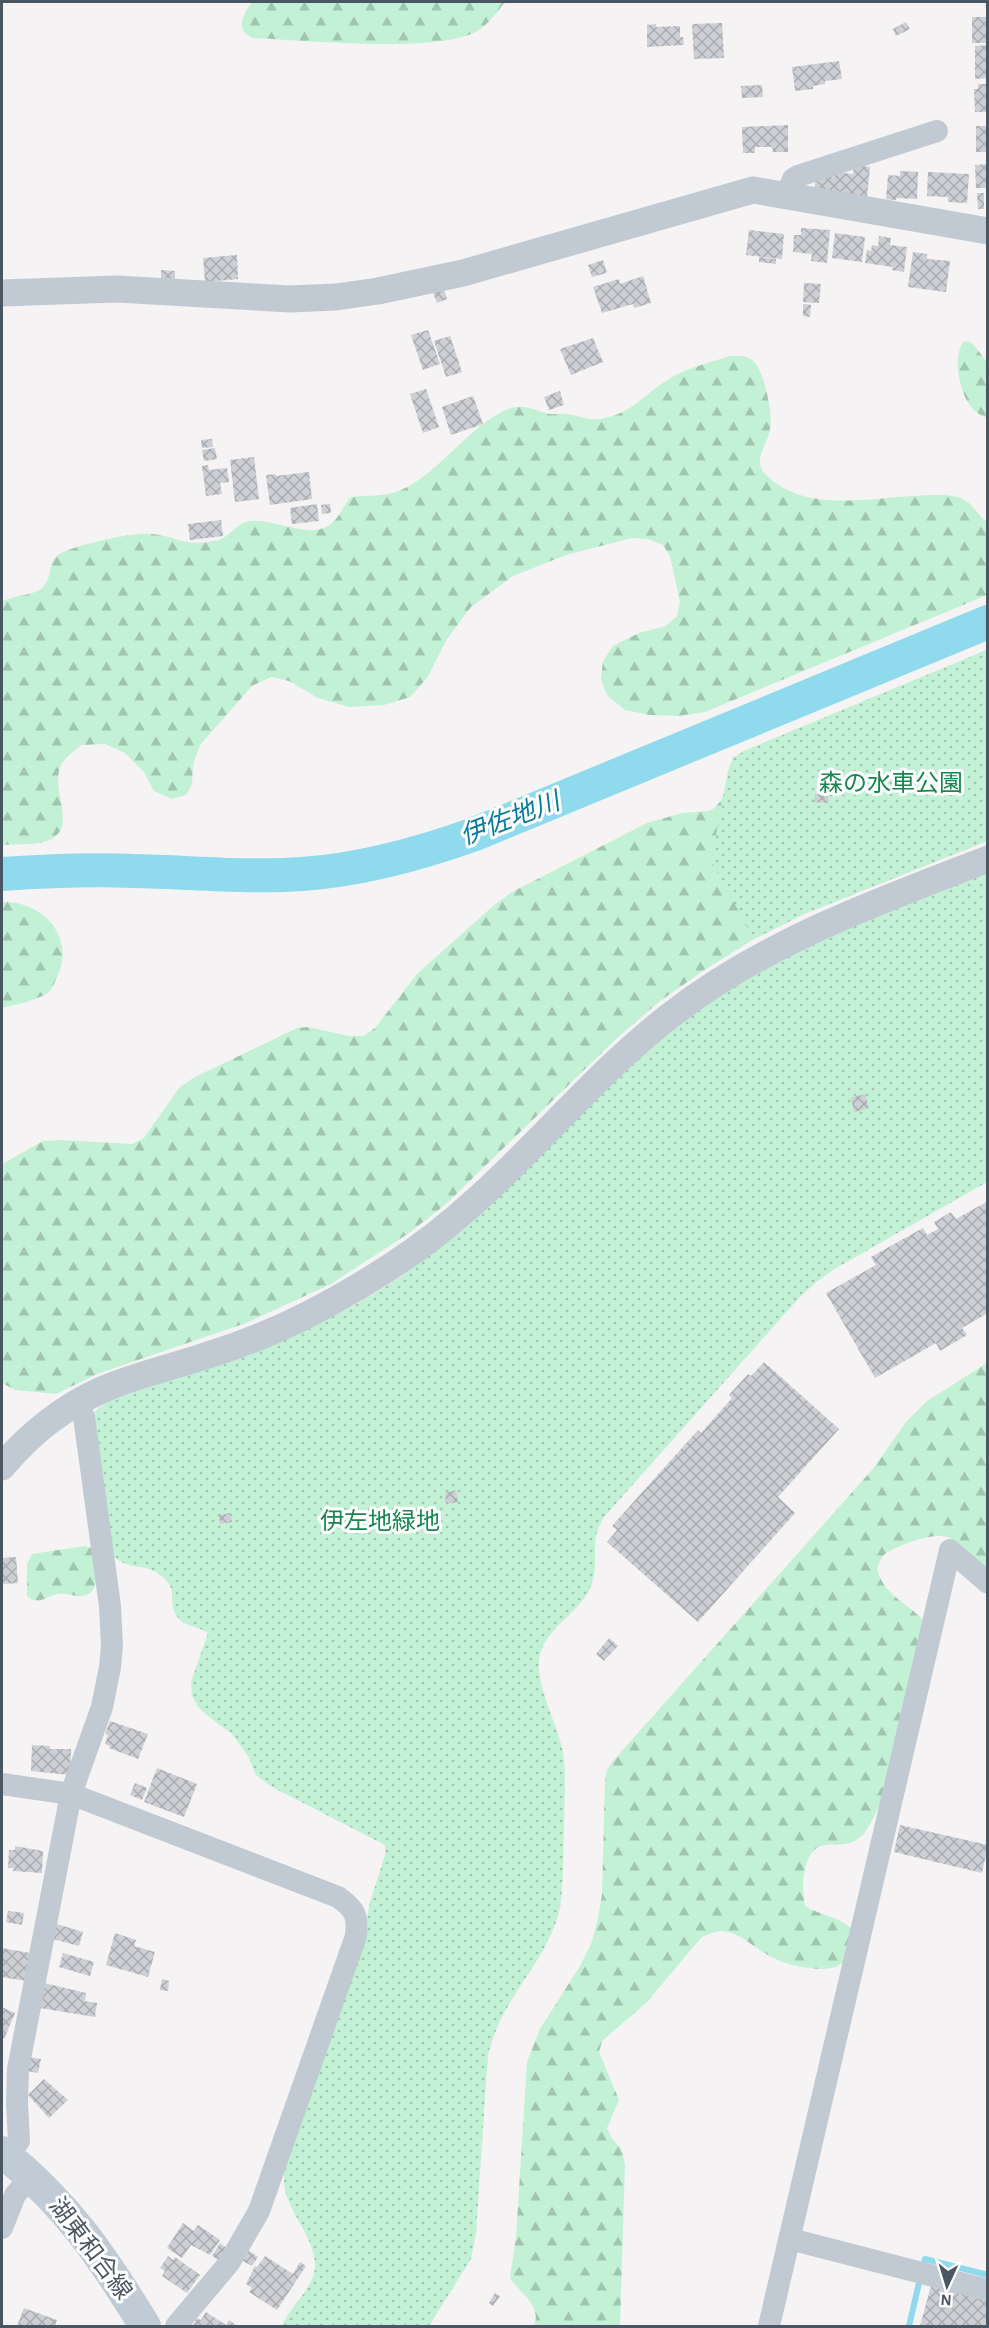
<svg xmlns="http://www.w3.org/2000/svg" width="989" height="2328" font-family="'Alegreya Sans','Noto Sans JP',sans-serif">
  <defs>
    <pattern id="forest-firs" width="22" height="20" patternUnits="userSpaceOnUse" patternTransform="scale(1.5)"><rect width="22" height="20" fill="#c3f1d5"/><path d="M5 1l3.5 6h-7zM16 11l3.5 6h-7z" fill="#a0c6b0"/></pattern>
    <pattern id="park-dots" width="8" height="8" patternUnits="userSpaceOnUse" patternTransform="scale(1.5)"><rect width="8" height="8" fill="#c3f1d5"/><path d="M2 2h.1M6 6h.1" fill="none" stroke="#a0c6b0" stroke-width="1.8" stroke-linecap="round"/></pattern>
    <pattern id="building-cross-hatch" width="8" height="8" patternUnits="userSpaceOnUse" patternTransform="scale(1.5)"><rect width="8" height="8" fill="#cdcfd5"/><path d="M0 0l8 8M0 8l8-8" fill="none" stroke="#a8abb0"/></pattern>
  </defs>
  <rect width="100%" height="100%" fill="#f5f3f3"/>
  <g fill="url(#forest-firs)">
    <path d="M252,2H505C497,12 489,24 477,31C439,54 302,40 253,38C234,30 243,15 252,2Z"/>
    <path d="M968,341L973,344L987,362V418C983,416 978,414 975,411C960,398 952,359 963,342Z"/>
    <path d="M730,356C737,356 746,355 752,360C764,368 773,414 770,429C768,445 751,460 766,475C805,513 866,498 915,496C929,495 947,493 960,498C974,503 977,515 987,522V595L705,712L679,716L650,715L625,710L607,695L601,679L603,661L613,646L639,633L666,626L677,616L680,602L670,556L663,545L648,539L632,538L566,555L513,576L471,607L447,639L427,678L410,697L384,705L349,707L318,698L289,681L271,677L252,686L200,745L193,765L192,784L186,795L172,799L154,791L144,772L125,753L105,744L81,745C76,750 68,755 64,761C43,787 88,833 39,843C27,845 14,844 2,845V602C14,594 36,596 43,587C57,571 42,558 71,549C88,543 133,532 151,534C177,536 184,547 214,541C230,539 235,522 252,521C276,519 312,541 332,523C340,516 344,505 351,497C367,495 385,497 401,490C437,475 469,426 506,410C523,402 534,411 550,414C554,415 559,413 564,414C576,414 587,421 600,419C634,414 646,391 674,376C691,367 711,362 730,356Z"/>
    <path d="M987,650V841L804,914L754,939L706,969L660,1001L617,1038L446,1204L409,1233L331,1284L246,1323L97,1374L56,1394L15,1390L2,1383V1164L43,1141L61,1140L132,1144L144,1138L179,1088L193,1078L297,1028L308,1027L349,1036H364L375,1028L417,974L493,906L512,892L647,823L682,813L709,811C728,803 726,777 733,758L744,751Z"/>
    <path d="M2,902C43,900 78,939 56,979C55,982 52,988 50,991C40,1000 14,1005 2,1008Z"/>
    <path d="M987,1363V1570C975,1559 959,1538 942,1536C930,1534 893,1547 884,1555C881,1558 879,1564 877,1568C883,1595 905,1601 923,1620C914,1658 906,1695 897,1733C890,1766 886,1800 867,1829C846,1862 816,1824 805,1869C802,1881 803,1894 805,1906C821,1916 836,1915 851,1928C848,1955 850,1970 817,1969C799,1967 783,1964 768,1955C754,1948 739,1932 723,1931C715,1931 708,1934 701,1938L647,2002L602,2041L599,2052L619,2100L607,2128L612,2139L621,2148L625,2164L620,2326H534C542,2304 521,2295 510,2278L516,2237L527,2062L540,2029L580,1966L591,1944L598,1919L602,1894L605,1781L607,1770L613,1761L872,1470L907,1421L927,1401Z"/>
    <path d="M85,1546L94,1549C95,1563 103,1597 80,1596C72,1596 65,1592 57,1594C45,1597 38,1606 27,1596V1564L32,1554Z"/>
  </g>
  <g fill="url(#park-dots)">
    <path d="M987,650V841L804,914L754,939L711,861L728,771L733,758L744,751Z"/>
    <path d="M987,873V1182L833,1270L815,1283L798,1299L604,1517C588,1543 600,1558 592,1583C583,1613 542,1628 539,1660C536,1685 558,1726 563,1752C567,1776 564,1801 564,1825C563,1853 564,1881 560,1907C553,1944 525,1976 507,2008C498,2022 493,2038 488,2054L476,2233L471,2259L429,2326H282C289,2309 305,2296 312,2279C324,2253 297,2223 288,2200C284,2190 284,2182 284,2172L363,1938L370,1902L385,1855V1845L272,1787L256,1775L248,1756L232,1734L208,1716L198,1707L192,1696L191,1682L208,1633C198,1626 182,1626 176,1615C167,1598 180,1589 159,1574C143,1562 125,1572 110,1552L93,1426L95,1411L109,1401C204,1367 303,1340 388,1285C422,1263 451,1236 481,1209C518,1175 555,1141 591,1105C620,1077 648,1049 680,1024C775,951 877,916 987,873Z"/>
  </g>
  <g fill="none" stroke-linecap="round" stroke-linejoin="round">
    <g stroke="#90daee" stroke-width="6">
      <path d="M924,2263L925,2259L988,2275"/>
      <path d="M909,2326L919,2283"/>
    </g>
    <path stroke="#90daee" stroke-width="34" d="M2,874C45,871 90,869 134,871C190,872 246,878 302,874C362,870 419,854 475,834L988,622"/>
  </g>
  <g fill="url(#building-cross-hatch)">
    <rect x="972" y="17" width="16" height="26"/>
    <path d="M906,22L910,29L896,36L893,29Z"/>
    <path d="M722,23L724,58L694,59L692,24Z"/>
    <path d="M656,24V27L680,26V37H683L684,45L647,47V25Z"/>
    <path d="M988,45V78L975,79V46Z"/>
    <path d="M839,61L842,79L825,81V84L813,86V89L795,91L792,67Z"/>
    <path d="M978,84H986L988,112H975L974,89H978Z"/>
    <path d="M762,85L763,97L742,98L741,86Z"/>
    <path d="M788,125V152H773L772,147H755V153H743L742,127Z"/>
    <rect x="976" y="126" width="12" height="26"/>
    <path d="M988,164V188H976L975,165Z"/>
    <path d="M854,165L870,167L867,197L814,191L816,175L833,177V172L853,174Z"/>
    <path d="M900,171L918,172L917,199L896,198V200L886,199L888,175L900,176Z"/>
    <path d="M928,172L969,174L967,203L948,202V197L927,196Z"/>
    <path d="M977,193H984V209H978Z"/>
    <path d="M801,228L830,230L827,263L811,261L812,254L793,252L794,235H801Z"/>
    <path d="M749,230L784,234L782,259L746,255Z"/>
    <path d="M835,233L865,237L862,262L832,258Z"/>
    <path d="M879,236L891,238L890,245L907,247L904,272L892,270L893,267L865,263L867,250L871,251L872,245L878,246Z"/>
    <path d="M913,252L927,254V259L950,261L946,292L908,287Z"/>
    <path d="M237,255L238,279L205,282L203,258Z"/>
    <path d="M759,257L776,259V264L759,262Z"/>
    <path d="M603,260L607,273L592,277L588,265Z"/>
    <path d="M161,270L175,271V279L161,278Z"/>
    <path d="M643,276L651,303L634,308L633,304L602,313L593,287L619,279L620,284Z"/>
    <path d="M804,283L821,284L819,303L803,302Z"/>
    <path d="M444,289L447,299L437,303L433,293Z"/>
    <path d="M803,304L811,305L810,317L803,316Z"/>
    <path d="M428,330L440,364L423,370L411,335Z"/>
    <path d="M450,336L462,372L446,377L434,341Z"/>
    <path d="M593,338L603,362L571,375L560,349Z"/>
    <path d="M426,389L439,427L423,433L410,394Z"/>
    <path d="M560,391L564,405L549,410L544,397Z"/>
    <path d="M473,396L483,424L451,435L442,407Z"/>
    <path d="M212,439L213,447L202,448L201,440Z"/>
    <path d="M215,448L217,459L204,461L202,450Z"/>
    <path d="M254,457L259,499L235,502L230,460Z"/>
    <path d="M208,465L209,470L227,468L229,482L220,483L222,494L206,496L202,466Z"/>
    <path d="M309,472L312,499L270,505L266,475L276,474V476Z"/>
    <path d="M317,504L319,521L292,524L290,508Z"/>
    <path d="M330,504L331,513L322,514L321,505Z"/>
    <path d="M221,520L223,536L190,540L188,524Z"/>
    <path d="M815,794L829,796L828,803L814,802Z"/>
    <path d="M865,1094L869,1108L854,1112L851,1098Z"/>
    <path d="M988,1201V1313L962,1328L967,1335L940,1351L936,1343L875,1378L826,1293L876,1265L871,1257L923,1228L927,1235L938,1229L934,1222L951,1212L956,1219Z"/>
    <path d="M764,1362L839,1429L778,1497L795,1513L698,1622L607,1542L617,1530L612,1526L698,1430L701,1433L732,1398L729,1395L748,1374L751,1376Z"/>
    <path d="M456,1490L458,1502L446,1504L445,1493Z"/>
    <path d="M230,1513L232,1522L220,1524L219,1515Z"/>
    <path d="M16,1557L18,1583L2,1584V1558Z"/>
    <path d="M609,1638L618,1646L604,1661L596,1654Z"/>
    <path d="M110,1721L148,1734L138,1759L109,1748L110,1746L105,1744L108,1735L105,1734Z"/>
    <path d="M32,1745L50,1746V1749H71L70,1775L31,1771Z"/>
    <path d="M157,1768L197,1784L184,1817L144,1802Z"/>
    <path d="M135,1783L147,1788L142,1800L130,1795Z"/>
    <path d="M900,1825L988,1845L982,1873L894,1852Z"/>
    <path d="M15,1846L43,1851L42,1873L13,1871L14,1868H8L9,1850H15Z"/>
    <path d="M8,1911L24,1913L22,1925L6,1922Z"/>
    <path d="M57,1924L83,1932L79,1946L53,1939Z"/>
    <path d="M115,1933L136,1940L134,1946L155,1952L148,1977L106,1965Z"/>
    <path d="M2,1948L30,1953L26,1981L2,1977Z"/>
    <path d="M63,1953L94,1962L90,1976L59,1967Z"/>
    <path d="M162,1979L169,1981L168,1991L160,1990Z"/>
    <path d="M44,1983L86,1993L85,2001L97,2003L95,2017L40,2008Z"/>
    <path d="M2,2007L15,2013L4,2039L2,2038Z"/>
    <path d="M29,2057L41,2059L38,2073L27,2071Z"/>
    <path d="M44,2079L68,2100L49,2118L28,2095Z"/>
    <path d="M183,2223L194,2231L198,2225L220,2240L210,2255L191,2245L182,2258L167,2248Z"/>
    <path d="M220,2243L229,2250L221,2262L212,2256Z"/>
    <path d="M248,2250L258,2257L252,2266L241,2260Z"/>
    <path d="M168,2256L173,2260L175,2257L200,2275L187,2293L162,2276L165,2271L160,2268Z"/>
    <path d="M265,2256L293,2274L300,2262L306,2266L277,2310L249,2292L252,2288L246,2284L255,2266L257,2267Z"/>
    <path d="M931,2286L988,2300V2326H920Z"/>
    <path d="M495,2293L500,2296L493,2306L489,2303Z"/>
    <path d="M24,2308L57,2320L55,2326H17Z"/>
    <path d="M206,2312L226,2325L229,2320L236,2325L235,2326H192L197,2318L201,2320Z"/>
  </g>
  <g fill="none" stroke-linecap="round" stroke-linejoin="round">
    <g stroke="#c1cad2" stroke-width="22">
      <path d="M787,194L793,179L798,176L937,131"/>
      <path d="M2,1784L71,1794L338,1897C355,1909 358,1915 356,1936L259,2211L229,2263L176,2326"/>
      <path d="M7,2156L19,2141L17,2103L18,2069L71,1794L102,1707L110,1667L112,1646L110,1606L84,1417L77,1403"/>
      <path d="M2,2228L15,2195L31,2176"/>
      <path d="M790,2239L988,2290"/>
      <path d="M769,2326L950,1550L988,1583"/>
    </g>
    <g stroke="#c1cad2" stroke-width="27">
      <path d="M2,293L117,289L290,299L336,297L378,291L463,273L753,190L988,231"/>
      <path d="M2,1467C29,1434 65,1406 104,1389C137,1375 172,1367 205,1356C241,1345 276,1331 309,1314C361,1287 412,1256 457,1217C532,1154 593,1075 671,1015C766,941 877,902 988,859"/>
    </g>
    <path stroke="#c1cbd6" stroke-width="32" d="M2,2152C67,2204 102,2256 145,2326"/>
  </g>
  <g text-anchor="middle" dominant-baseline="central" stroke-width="6" stroke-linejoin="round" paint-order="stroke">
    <g font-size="24" fill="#17864f" stroke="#fff">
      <text x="891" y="784">森の水車公園</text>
      <text x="380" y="1522">伊左地緑地</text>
    </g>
    <g font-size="24" fill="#4a5661" stroke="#fff">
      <text transform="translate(90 2249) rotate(53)">湖東和合線</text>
    </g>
    <g font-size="26" font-style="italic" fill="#0c7c9b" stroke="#fff">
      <text transform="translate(510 819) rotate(-21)">伊佐地川</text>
    </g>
  </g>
  <rect width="989" height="2328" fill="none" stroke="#4a5661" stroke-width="6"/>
  <g transform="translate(947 2286) rotate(184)" stroke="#ffffff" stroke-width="4.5" paint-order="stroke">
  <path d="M0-4.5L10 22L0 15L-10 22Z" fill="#4a5661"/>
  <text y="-9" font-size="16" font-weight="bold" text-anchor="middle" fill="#4a5661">N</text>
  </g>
</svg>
